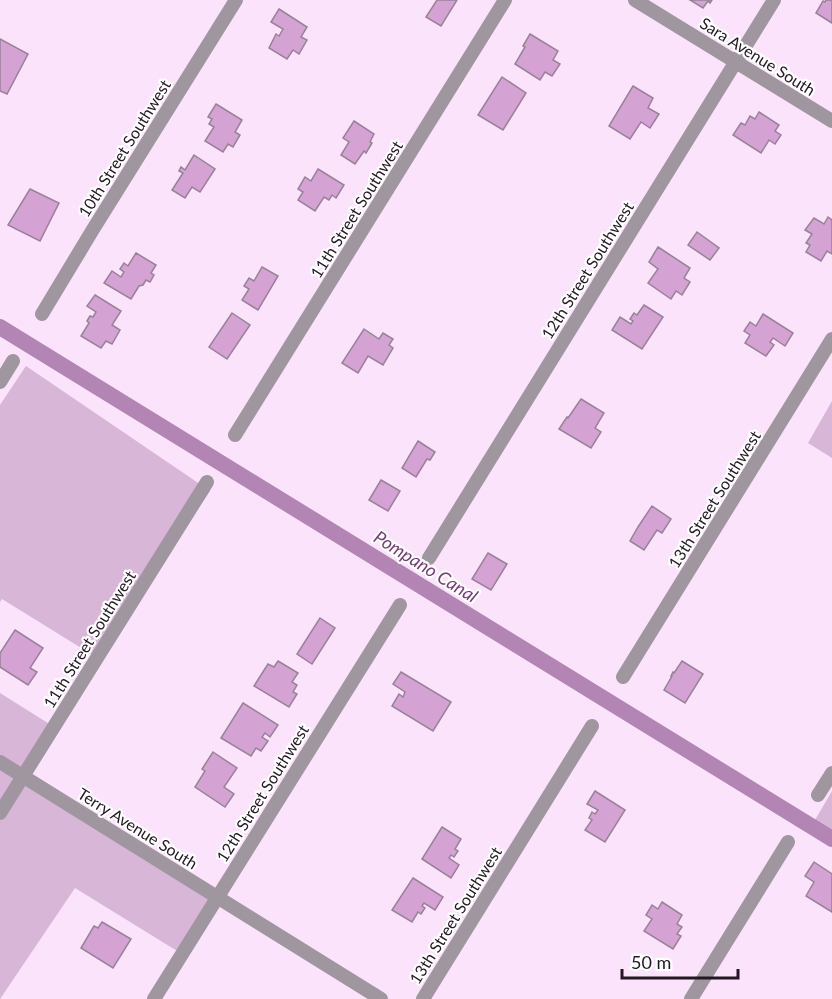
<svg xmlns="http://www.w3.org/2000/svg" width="832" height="999" font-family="Lato,sans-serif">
  <rect width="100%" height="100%" fill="#fbe3fb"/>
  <g fill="#d7b6d8">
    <path d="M26,366L210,491L99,659L2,599L0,602V405Z"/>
    <path d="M832,401V458L808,443Z"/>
    <path d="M0,693L51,725L20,775L222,901L182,954L75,888L0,999Z"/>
    <path d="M832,791V846L808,832Z"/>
  </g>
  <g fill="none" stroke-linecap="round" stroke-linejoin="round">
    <path stroke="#b385b4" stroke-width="16" d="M0,327L832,839"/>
  </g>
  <g fill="#d4a3d4" stroke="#988298" stroke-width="1.5">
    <path d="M437,0H457L441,26L426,17Z"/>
    <path d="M690,0H712L710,3L708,1L703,8Z"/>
    <path d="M826,0H832V23L816,13L823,1L825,2Z"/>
    <path d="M279,9L307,27L301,37L307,40L299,54L293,50L287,59L269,48L276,34L279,36L283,29L271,22Z"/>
    <path d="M530,34L558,51L553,60L560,64L552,76L545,72L540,80L515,64L525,47L523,46Z"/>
    <path d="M0,39L28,54L7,94L0,91Z"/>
    <path d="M502,77L526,93L503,130L478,115Z"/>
    <path d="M633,86L653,98L648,108L659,114L650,128L641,122L630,139L609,126Z"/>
    <path d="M216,104L242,120L235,132L240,135L233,147L228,144L223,152L205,141L214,127L209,124L212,119L208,117Z"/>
    <path d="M759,112L779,125L775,131L781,135L775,144L769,140L761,153L733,135L741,123L745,125L750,116L755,119Z"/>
    <path d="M354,121L374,134L370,142L372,143L366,153L364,151L355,164L341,155L349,142L343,138Z"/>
    <path d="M194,155L215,169L200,192L192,187L185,198L172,190L183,173L179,171L181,167L185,170Z"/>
    <path d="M318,169L344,185L336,198L332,195L329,200L324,197L315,211L298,200L303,192L298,189L305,177L311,181Z"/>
    <path d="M30,189L59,203L40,241L8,225Z"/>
    <path d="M828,217L832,220V254L827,251L821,261L806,252L810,245L806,243L812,234L805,230L814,218L824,224Z"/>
    <path d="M697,232L719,248L710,260L688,245Z"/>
    <path d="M658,247L690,268L684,278L690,282L682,295L676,291L671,299L648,283L658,269L649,262Z"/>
    <path d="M136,253L156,265L151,273L154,275L150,282L146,280L143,285L139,286L131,299L104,283L112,271L121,277L124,272L120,269L124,263L128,266Z"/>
    <path d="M262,267L278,276L258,310L242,300L249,289L244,286L249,278L254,281Z"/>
    <path d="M95,295L121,311L112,325L120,330L112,344L106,341L101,348L81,336L89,323L87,321L90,316L93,317L96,312L87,306Z"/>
    <path d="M644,305L663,317L642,349L612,330L620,317L631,324L633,321L630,319L634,313L637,315Z"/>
    <path d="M232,313L250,325L227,359L209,347Z"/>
    <path d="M763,314L793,333L785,346L773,338L770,342L774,345L766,356L745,343L750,335L744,331L750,322L756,326Z"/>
    <path d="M364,329L379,339L383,333L393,339L389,345L393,348L383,365L368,356L358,373L342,363Z"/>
    <path d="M581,399L604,413L595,428L601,432L591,448L559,429L567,417L568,418Z"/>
    <path d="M418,441L435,452L430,460L427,459L416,477L402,468Z"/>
    <path d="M381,480L400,491L388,511L369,500Z"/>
    <path d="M652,506L671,519L662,533L657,530L644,550L630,541L638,527Z"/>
    <path d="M488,553L507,564L491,590L472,579Z"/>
    <path d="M320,618L335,628L312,664L297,654Z"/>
    <path d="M15,630L43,648L30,668L37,672L28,685L0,667V653Z"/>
    <path d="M278,661L298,673L292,682L297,685L293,692L297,694L289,707L254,686L268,664L274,667Z"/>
    <path d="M682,661L703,674L685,703L664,690L672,676H671L673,672L674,673Z"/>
    <path d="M401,672L451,702L433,731L392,706L399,694L403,697L405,692L393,684Z"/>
    <path d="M243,703L278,725L270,737L265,733L262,737L268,741L261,751L256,748L251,756L221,738Z"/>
    <path d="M213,752L237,768L224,787L234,794L225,807L195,787L205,771L202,769Z"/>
    <path d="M595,791L625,810L605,842L585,830L592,820L589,818L592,812L595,814L598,810L587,804Z"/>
    <path d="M442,827L461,839L455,849L458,851L454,857L451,855L449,858L459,865L451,878L422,859Z"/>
    <path d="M814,862L832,874V912L806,896L814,882L805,876Z"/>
    <path d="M413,878L443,897L435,910L424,903L422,906L425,908L421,914L418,912L412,922L392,910Z"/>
    <path d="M662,902L682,915L677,924L682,927L677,934L681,936L673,949L644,931L652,919L646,915L652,905L658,909Z"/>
    <path d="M102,922L131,939L113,968L81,948L94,926L98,928Z"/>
  </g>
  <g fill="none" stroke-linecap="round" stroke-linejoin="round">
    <g stroke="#a096a0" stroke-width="14">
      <path d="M635,0L832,121"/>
      <path d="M42,314L92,231L236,0"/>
      <path d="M0,382L13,361"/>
      <path d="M235,435L505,0"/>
      <path d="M429,558L774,0"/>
      <path d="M623,677L832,339"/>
      <path d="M0,762L381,999"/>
      <path d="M818,795L832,773"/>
      <path d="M0,813L207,482"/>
      <path d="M154,999L400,605"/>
      <path d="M423,999L592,726"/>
      <path d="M691,999L788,842"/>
    </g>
  </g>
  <g text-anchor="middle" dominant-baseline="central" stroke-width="4.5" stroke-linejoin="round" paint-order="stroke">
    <g font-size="16" fill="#211821" stroke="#fff">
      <text transform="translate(758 56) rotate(32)">Sara Avenue South</text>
      <text transform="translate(124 148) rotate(-58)">10th Street Southwest</text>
      <text transform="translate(356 209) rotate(-58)">11th Street Southwest</text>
      <text transform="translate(587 270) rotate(-58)">12th Street Southwest</text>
      <text transform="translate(714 499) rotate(-58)">13th Street Southwest</text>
      <text transform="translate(89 639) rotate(-58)">11th Street Southwest</text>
      <text transform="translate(262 793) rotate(-58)">12th Street Southwest</text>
      <text transform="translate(138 828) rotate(32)">Terry Avenue South</text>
      <text transform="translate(455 915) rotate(-58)">13th Street Southwest</text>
    </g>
    <g font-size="18" font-style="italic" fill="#753a77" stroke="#fff">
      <text transform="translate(426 566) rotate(32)">Pompano Canal</text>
    </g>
  </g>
  <path d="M622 969v9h116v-9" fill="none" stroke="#211821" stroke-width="3"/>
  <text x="631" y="969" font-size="18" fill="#211821" stroke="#ffffff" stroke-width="4.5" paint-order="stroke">50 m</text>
</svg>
